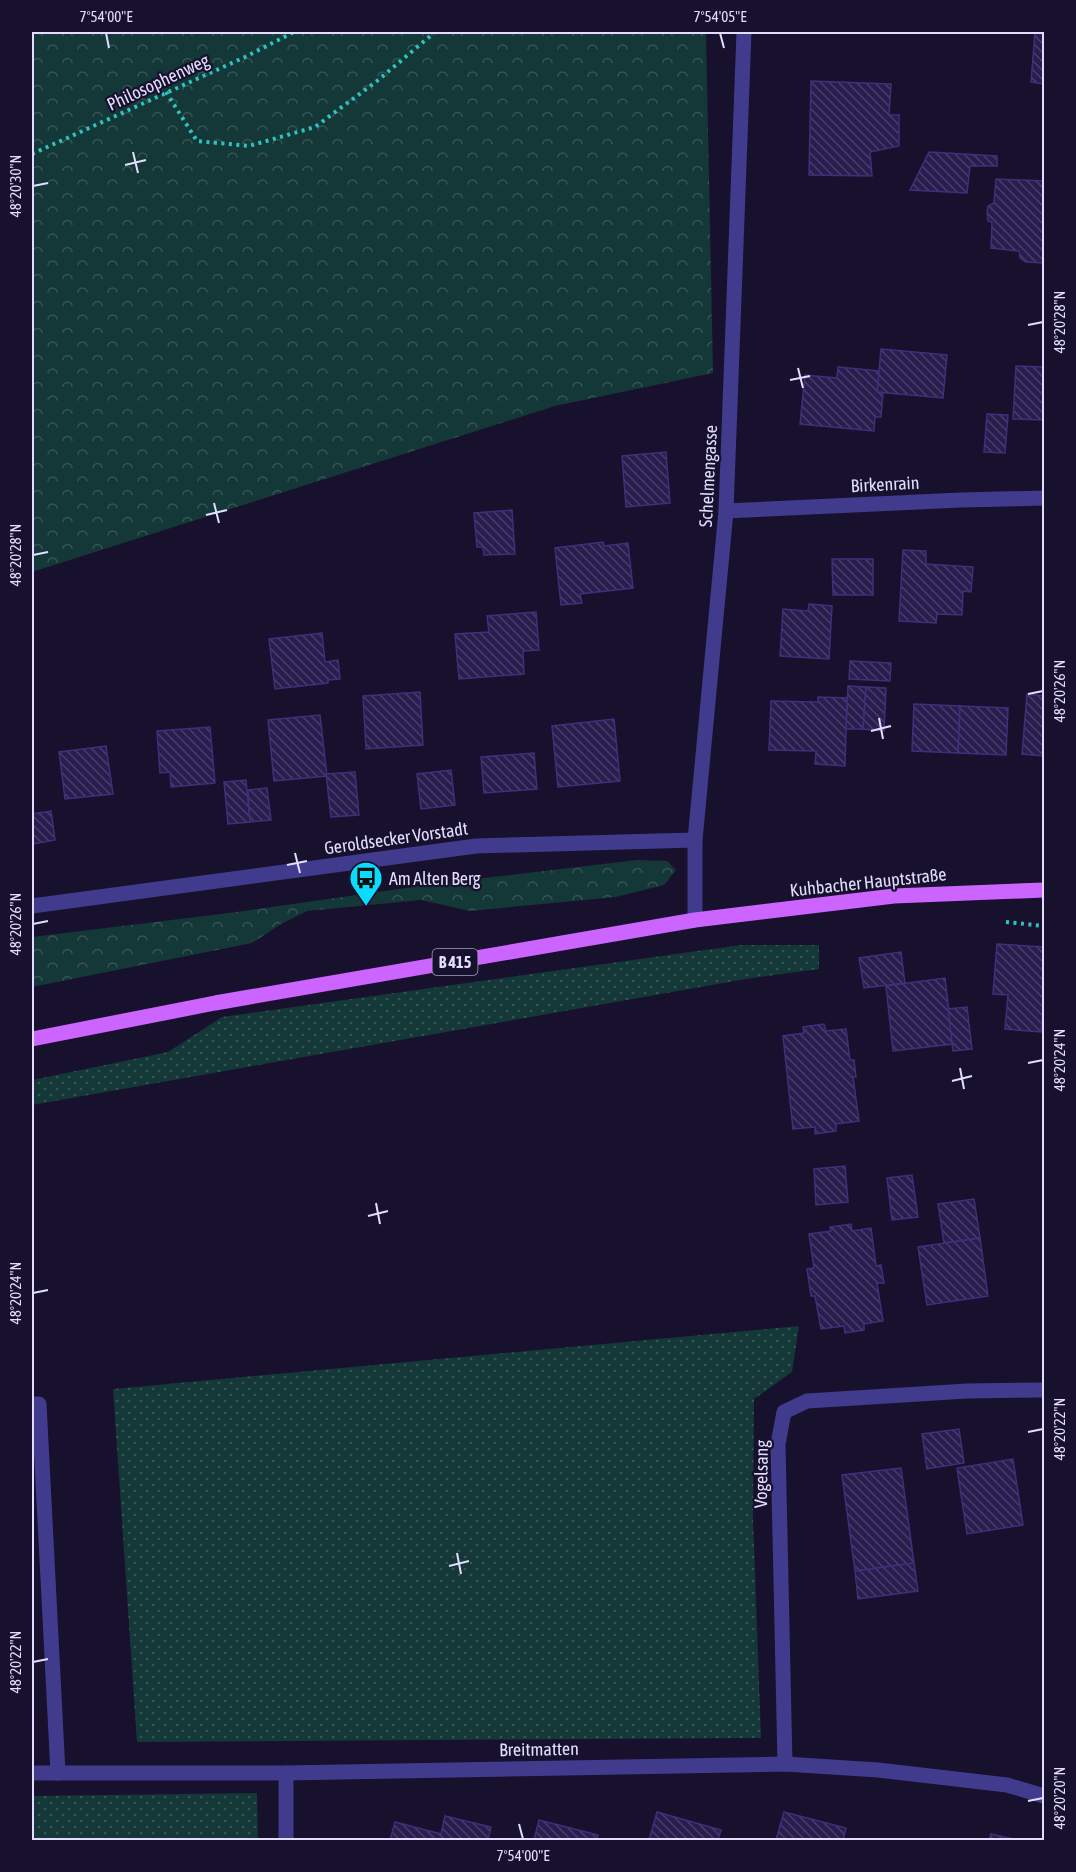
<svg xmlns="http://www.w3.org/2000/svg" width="1076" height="1872" font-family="'Asap Condensed',sans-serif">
  <defs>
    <pattern id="grass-dots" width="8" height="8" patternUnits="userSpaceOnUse" patternTransform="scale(1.5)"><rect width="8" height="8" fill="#143737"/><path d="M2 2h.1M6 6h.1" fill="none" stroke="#365455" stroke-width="1.8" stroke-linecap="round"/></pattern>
    <pattern id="forest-crowns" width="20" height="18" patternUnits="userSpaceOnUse" patternTransform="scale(1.5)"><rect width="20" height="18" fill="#143737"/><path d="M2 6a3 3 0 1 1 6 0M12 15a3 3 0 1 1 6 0" fill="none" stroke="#365455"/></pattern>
    <pattern id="building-back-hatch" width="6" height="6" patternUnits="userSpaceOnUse" patternTransform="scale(1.5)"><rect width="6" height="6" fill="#291c4f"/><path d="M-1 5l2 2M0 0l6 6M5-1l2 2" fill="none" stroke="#483d69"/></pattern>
  </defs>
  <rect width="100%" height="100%" fill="#17112d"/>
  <g fill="url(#grass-dots)">
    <path d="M741,945H819V969L746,979L32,1105V1080L168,1052L222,1017Z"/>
    <path d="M799,1326L792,1372L754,1399L753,1518L761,1738L137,1742L113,1389Z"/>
    <path d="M257,1793L258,1840H32V1796Z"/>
  </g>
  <g fill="url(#forest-crowns)">
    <path d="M32,32H706L713,373L555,406L32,572Z"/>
    <path d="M637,860L667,861L676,870L664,885L616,897L470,911L421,900L307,911L281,924L252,943L32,987V937L229,913L441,883Z"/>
  </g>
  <g fill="url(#building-back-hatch)" stroke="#402e7b" stroke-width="1.5">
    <path d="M1035,32H1044V84L1031,82Z"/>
    <path d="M811,81L891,84L889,115H899V146L870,152L872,176L809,175Z"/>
    <path d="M929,152L997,156V166H970L967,193L910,190Z"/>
    <path d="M996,179L1044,181V263L1026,262L1020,258L1019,251L991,248L992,222L988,221L987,212L988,206L994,203Z"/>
    <path d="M881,349L947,355L943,398L877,392Z"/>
    <path d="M1044,358V420L1013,419L1016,366L1044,367Z"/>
    <path d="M838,367L879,371L877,392L883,393L881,417H875L874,431L800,424L805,375L837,378Z"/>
    <path d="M987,414L1008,415L1005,453L984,452Z"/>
    <path d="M666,452L670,503L626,507L622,456Z"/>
    <path d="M512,510L515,554L484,555L483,547H477L474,513Z"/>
    <path d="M603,542L604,546L628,543L633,588L580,594L582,603L561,605L555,548Z"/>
    <path d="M903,550L926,551V564L973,567L971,592L963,591L962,615L937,614L936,623L899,621Z"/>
    <path d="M832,559H873V595H833Z"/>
    <path d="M809,604L832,606L829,659L780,656L783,609L808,611Z"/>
    <path d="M536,612L539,650L523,651L524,674L459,679L455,634L489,632L487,616Z"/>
    <path d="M322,633L325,662L338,660L340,679L328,680V683L275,689L269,639Z"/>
    <path d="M850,661L891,663L890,681L849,679Z"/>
    <path d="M848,686L866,687L863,729H846Z"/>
    <path d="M866,687L886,688L884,731L863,729Z"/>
    <path d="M420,692L423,745L366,749L363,696Z"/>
    <path d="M1027,694L1044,696V756L1022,754Z"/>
    <path d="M818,697L847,698L845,766L815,764L816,751L769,750L771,701L818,702Z"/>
    <path d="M914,704L960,706L958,753L912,751Z"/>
    <path d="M960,706L1008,708L1006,755L958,753Z"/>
    <path d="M320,715L327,776L274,781L268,720Z"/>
    <path d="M614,719L620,781L558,787L552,726Z"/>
    <path d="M210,727L215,783L171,787L170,772L160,773L157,731Z"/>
    <path d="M106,746L113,794L65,799L59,752Z"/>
    <path d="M534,753L537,789L484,793L481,757Z"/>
    <path d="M451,770L455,805L421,809L417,774Z"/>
    <path d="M355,772L359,815L331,817L326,774Z"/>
    <path d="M246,780L250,822L228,824L224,782Z"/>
    <path d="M267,788L271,820L250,822L248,790Z"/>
    <path d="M51,811L55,840L33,844L32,814Z"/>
    <path d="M997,944L1044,947V991L1041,1032L1005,1029L1008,995L993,994Z"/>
    <path d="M901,952L905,983L864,988L859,958Z"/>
    <path d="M945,978L953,1044L893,1051L886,986Z"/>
    <path d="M967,1007L972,1049L953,1051L948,1009Z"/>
    <path d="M824,1024L826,1031L846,1029L850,1060H854L856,1077H853L859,1121L836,1124V1131L815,1134V1127L793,1129L783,1036L804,1033L803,1027Z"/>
    <path d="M845,1166L848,1202L816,1205L814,1169Z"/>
    <path d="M912,1175L918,1217L892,1220L887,1178Z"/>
    <path d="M974,1199L980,1238L944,1243L938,1204Z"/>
    <path d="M851,1224L852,1231L871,1228L876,1266L881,1265L884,1283H877L883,1321L864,1324V1330L845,1333L844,1326L821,1329L815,1296H811L807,1269L814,1268L809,1234L831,1231L830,1227Z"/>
    <path d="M980,1238L988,1296L927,1305L918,1247Z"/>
    <path d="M959,1429L964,1463L927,1469L922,1434Z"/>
    <path d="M1013,1459L1023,1525L967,1534L957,1468Z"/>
    <path d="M901,1468L914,1563L855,1571L842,1475Z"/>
    <path d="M914,1563L918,1591L858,1599L855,1571Z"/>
    <path d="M657,1812L721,1830L718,1840H649Z"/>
    <path d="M784,1812L846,1828L843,1840H776Z"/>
    <path d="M445,1816L491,1827L488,1840H390L395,1822L441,1834Z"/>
    <path d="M539,1820L598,1835L597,1840H534Z"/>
    <path d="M991,1834L1018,1840H989Z"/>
  </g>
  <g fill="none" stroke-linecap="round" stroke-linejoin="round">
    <g stroke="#2dc3c0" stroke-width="4" stroke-dasharray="3 4.5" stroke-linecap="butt">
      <path d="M166,92L197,141L249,146L315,127L377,81L435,32"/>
      <path d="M32,154L245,57L294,32"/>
      <path d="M1006,922L1044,926"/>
    </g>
    <g stroke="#413b8d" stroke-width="15">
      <path d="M32,1404H39L58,1773"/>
      <path d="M286,1773V1840"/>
    </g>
    <g stroke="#413b8d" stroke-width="15">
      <path d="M726,511L961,500L1044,498"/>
      <path d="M32,906L476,846L695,840"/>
      <path d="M695,920V840L726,511L744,32"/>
      <path d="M785,1764L778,1444L784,1412L807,1401L967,1391L1044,1390"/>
      <path d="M32,1773H286L785,1764L878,1770L1007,1785L1044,1796"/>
    </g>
    <path stroke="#cc64ff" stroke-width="15" d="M32,1039L215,1003L695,920L894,896L1044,890"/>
  </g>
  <path fill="none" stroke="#e2ddff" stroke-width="2" d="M106,33L109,48M720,33L724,48M133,152L138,173M125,165L146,160M33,186L48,183M1028,325L1043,322M798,368L803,388M790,380L810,376M214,503L219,523M206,515L227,510M33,555L48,552M1028,694L1043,691M879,718L883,739M871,731L891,726M295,853L300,873M287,865L307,861M33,924L48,921M1028,1063L1043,1060M960,1068L964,1089M952,1081L972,1076M376,1203L380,1224M368,1216L388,1211M33,1293L48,1290M1028,1432L1043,1429M457,1553L461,1574M449,1566L469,1561M33,1662L48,1659M1028,1801L1043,1798M519,1824L523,1839"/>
  <defs>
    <g id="bus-pin" transform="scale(1.725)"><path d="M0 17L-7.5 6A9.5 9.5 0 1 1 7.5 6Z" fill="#09dcff" stroke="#17112d"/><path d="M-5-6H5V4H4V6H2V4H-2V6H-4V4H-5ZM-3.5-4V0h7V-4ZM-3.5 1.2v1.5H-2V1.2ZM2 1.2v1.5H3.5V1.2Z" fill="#111"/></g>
  </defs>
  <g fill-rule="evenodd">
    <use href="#bus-pin" x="366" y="878"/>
  </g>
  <g text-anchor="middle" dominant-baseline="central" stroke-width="4.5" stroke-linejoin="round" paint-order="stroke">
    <rect fill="#17112d" stroke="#a5a0c0" stroke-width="1.5" x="432.5" y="949" width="45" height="26" rx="4.5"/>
    <g font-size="16" font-weight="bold" fill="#e2ddff">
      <text x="455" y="962">B 415</text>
    </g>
    <g font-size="18" fill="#e2ddff" stroke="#17112d">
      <text transform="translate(158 82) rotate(-25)">Philosophenweg</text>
      <text transform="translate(708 476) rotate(-87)">Schelmengasse</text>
      <text transform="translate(885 484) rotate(-3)">Birkenrain</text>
      <text transform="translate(396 838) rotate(-8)">Geroldsecker Vorstadt</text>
      <text transform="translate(868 882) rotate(-6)">Kuhbacher Hauptstraße</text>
      <text transform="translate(761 1474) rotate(-89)">Vogelsang</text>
      <text transform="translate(539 1749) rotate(-1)">Breitmatten</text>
    </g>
    <g font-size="18" fill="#e2ddff" stroke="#17112d" text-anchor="start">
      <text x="389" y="878">Am Alten Berg</text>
    </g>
  </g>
  <rect width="1076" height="1872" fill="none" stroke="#17112d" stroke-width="66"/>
  <rect x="33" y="33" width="1010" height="1806" fill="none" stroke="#e2ddff" stroke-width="2"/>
  <g font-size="15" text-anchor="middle" fill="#e2ddff">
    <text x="106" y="22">7°54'00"E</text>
    <text x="720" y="22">7°54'05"E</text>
    <text transform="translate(16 186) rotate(-90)" y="5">48°20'30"N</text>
    <text transform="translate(1060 322) rotate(-90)" y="5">48°20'28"N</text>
    <text transform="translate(16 555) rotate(-90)" y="5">48°20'28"N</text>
    <text transform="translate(1060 691) rotate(-90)" y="5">48°20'26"N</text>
    <text transform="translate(16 924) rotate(-90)" y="5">48°20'26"N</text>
    <text transform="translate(1060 1060) rotate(-90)" y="5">48°20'24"N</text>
    <text transform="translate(16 1293) rotate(-90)" y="5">48°20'24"N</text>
    <text transform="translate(1060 1429) rotate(-90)" y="5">48°20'22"N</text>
    <text transform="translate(16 1662) rotate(-90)" y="5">48°20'22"N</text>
    <text transform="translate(1060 1798) rotate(-90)" y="5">48°20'20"N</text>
    <text x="523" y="1861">7°54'00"E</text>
  </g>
</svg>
